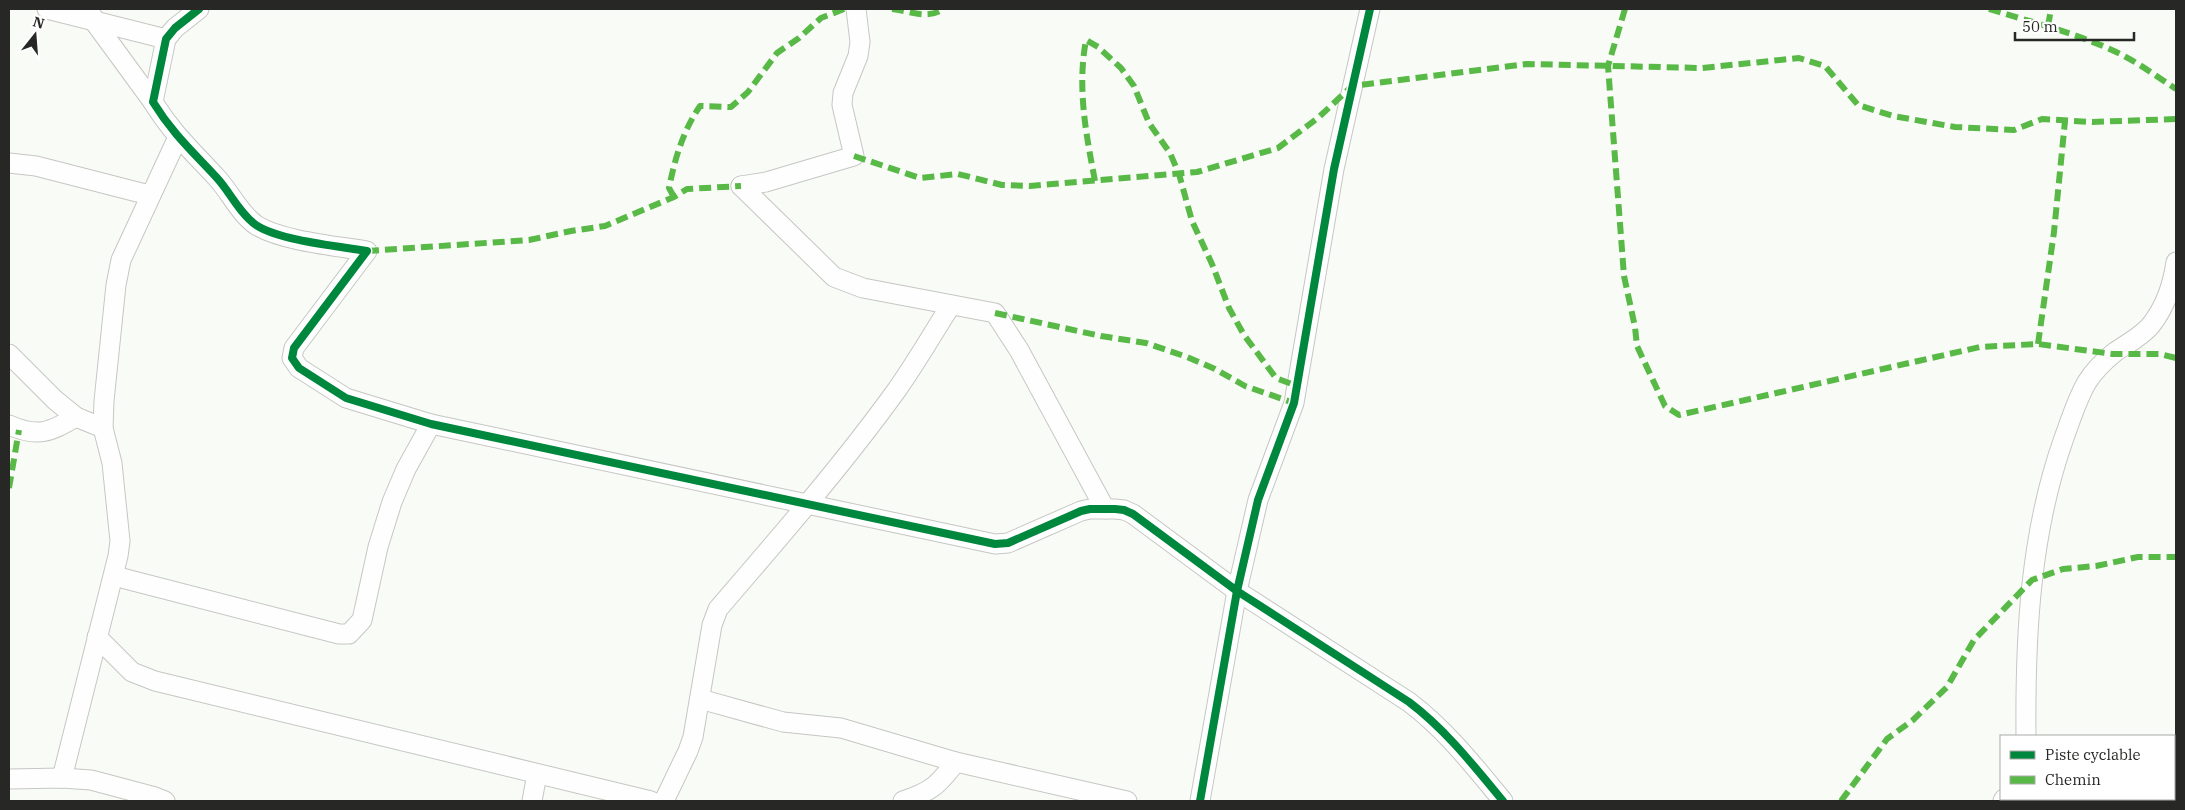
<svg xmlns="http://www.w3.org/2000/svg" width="2185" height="810" font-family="'IBM Plex Serif',serif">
  <rect width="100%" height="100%" fill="#f9fbf6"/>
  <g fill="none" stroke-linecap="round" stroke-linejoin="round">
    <g stroke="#c6c7c4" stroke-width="21">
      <g id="minor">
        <path d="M47,9L166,39"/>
        <path d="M199,9L175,28L166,39L153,102C172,133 193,152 217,178C230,192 240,214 256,225C281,241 337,246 367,251L294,348L292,358L299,368L346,398L431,424L995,544L1008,543L1081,511L1090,509H1115L1124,510L1133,514L1237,591L1409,702C1446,730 1474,766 1503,801"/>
        <path d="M93,17V20L153,102"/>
        <path d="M9,163L36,166L149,195"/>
        <path d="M741,186L834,277L863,288L995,313L1019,350L1105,509"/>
        <path d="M741,186L766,182L854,156L842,105L843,93L858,56L860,42L856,9"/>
        <path d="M9,354L55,400L76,417L103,428"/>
        <path d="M9,425C38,438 50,432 76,417"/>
        <path d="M114,576L339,634H349L362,620L378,547L392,502L406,469L431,424"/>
        <path d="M97,637L132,672L155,681L651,801"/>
        <path d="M700,699L783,722L841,728L956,762"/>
        <path d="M2026,736C2025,636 2030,533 2064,438C2071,419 2077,399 2087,382C2094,371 2105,360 2115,352C2127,344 2142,336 2151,325C2165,307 2173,283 2176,262"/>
        <path d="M62,778L118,556L120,541L112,463L103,428L104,401L116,285L121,260L178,137"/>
        <path d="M9,779L62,778L91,780L155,797L165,801"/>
        <path d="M532,801L537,774"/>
        <path d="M664,801L688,751L693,737L712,625L718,609C779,538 841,467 896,391C916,363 933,333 951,305"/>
        <path d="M903,801C932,791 937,786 956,762L1127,801"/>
        <path d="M1200,801L1237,591L1258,500L1294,403L1334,169L1370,9"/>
        <path d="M2003,801L2004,799"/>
      </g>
    </g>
    <use href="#minor" stroke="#fefefe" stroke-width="19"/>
    <g stroke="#58b947" stroke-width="6" stroke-dasharray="12 6" stroke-linecap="butt">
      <path d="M892,9C910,11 928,20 943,9"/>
      <path d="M1625,9L1608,66L1624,276L1635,327L1637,346L1665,406L1679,415L1980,347L2038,344L2113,354H2160L2176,358"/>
      <path d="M1989,9C2031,22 2073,32 2114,51C2136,61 2156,76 2176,89"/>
      <path d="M2048,26L2051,9"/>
      <path d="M854,156L920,178L958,174L1002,185L1030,186L1197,172L1278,148L1319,117L1352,86L1527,64L1702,68L1799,58L1825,66L1858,105L1893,116L1955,127L2014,130L2042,119L2092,122L2176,119"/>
      <path d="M1095,181C1086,134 1077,88 1086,40L1098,47L1121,68L1134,86L1149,123L1170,153L1179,174L1192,221L1212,264L1229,308L1244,335L1276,378L1297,386"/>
      <path d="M674,197L669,188C675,158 683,131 700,106L731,107L748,92L777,53L799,38L821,18L844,9"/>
      <path d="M367,251L529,240L571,231L605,226L674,197L687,189L741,186"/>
      <path d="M995,313L1101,336L1146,343L1187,357L1215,369L1245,386L1294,403"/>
      <path d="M2038,344L2054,232L2065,121"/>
      <path d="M9,488L19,430"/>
      <path d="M1841,801L1887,739L1913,720L1947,687L1974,640L2032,580L2063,569L2096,566L2138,557H2176"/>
    </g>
    <g stroke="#fff" stroke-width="11">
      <g id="cycleway">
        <path d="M199,9L175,28L166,39L153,102C172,133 193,152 217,178C230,192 240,214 256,225C281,241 337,246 367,251L294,348L292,358L299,368L346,398L431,424L995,544L1008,543L1081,511L1090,509H1115L1124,510L1133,514L1237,591L1409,702C1446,730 1474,766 1503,801"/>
        <path d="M1200,801L1237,591L1258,500L1294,403L1334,169L1370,9"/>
      </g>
    </g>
    <use href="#cycleway" stroke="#00873e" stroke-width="8"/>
  </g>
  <rect width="2185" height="810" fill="none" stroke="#272826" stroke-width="20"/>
  <rect x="2000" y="735" width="175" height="65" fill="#ffffff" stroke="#a9a9a8"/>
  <rect x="2010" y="751" width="25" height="8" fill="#00873e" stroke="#a9a9a8"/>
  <text x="2045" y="760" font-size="15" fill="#272826">Piste cyclable</text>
  <rect x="2010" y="776" width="25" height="8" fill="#58b947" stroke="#a9a9a8"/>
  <text x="2045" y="785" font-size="15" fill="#272826">Chemin</text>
  <g transform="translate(35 35) rotate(17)" stroke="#ffffff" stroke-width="4" paint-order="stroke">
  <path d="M0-4L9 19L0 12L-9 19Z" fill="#272826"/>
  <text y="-8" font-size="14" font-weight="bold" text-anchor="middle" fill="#272826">N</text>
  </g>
  <path d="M2015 32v8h119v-8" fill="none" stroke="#272826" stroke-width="2.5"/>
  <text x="2022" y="32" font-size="15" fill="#272826" stroke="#ffffff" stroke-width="4" paint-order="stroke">50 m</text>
</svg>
